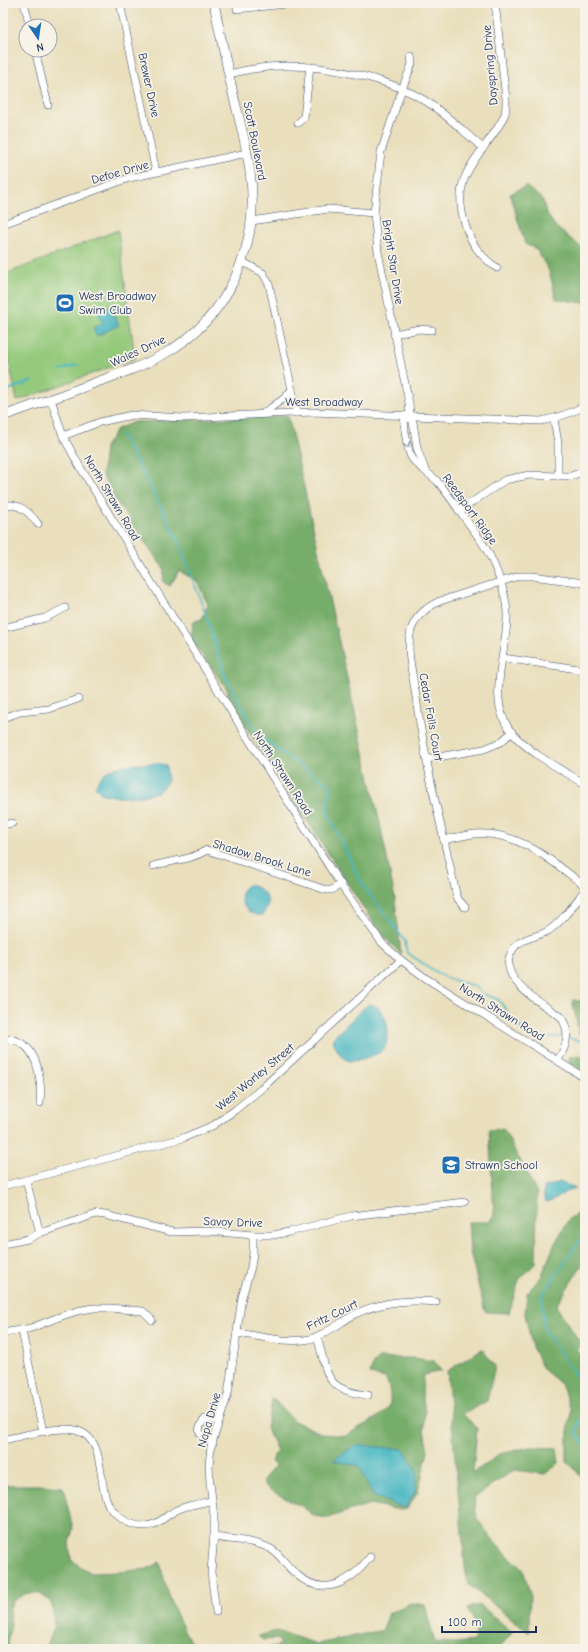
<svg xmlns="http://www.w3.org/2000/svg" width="588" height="1652" font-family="'Comic Neue',sans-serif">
  <rect width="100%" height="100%" fill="#f7f3e8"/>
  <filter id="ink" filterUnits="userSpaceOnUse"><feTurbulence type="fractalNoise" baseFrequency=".025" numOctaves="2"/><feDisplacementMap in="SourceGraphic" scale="8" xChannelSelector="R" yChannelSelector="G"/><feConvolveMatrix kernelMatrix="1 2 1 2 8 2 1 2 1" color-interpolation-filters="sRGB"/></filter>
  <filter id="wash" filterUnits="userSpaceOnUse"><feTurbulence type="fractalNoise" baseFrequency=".012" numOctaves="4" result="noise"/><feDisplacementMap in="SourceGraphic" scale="16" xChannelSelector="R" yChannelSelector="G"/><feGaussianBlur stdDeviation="0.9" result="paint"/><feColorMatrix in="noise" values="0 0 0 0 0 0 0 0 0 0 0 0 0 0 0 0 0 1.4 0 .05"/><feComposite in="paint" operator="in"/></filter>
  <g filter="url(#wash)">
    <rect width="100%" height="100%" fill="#e9dfbc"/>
    <path fill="#94c97b" stroke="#587c6c" d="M118,230L135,358L17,401L3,332V275Z"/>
    <g fill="#77ad6b" stroke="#496e64">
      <path d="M526,186L543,200L546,213L556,227L582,248L585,253V303L556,299L549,271L536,249L525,244L510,194Z"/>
      <path d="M288,416L381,828L395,899L401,954L386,939L370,918L231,704L227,689L191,640L193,622L202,619L208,605L197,581L179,571L170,586L163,582L164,569L115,500L102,474L105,447L117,429L134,422Z"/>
      <path d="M572,1000L585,1002V1040L579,1034Z"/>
      <path d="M585,1052V1073L569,1062V1057L584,1055Z"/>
      <path d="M503,1128L537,1193L536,1263L519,1280L509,1313L485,1312L470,1252L468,1222H489L494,1214L489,1130Z"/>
      <path d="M585,1208V1260L556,1306L579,1341L578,1352L585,1362V1481L567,1461V1439L571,1410L561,1384L543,1369L532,1347L525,1314L527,1293L541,1277L555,1243L569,1219Z"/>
      <path d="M482,1349L495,1366L487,1401L463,1414L477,1428L473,1473L500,1454L530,1447L557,1448L559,1463L545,1474L514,1470L474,1498L477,1519L497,1545L523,1569L530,1594L529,1633L469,1585L466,1578L447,1371Z"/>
      <path d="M379,1358H414L434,1361L441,1371L424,1375L422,1392L425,1412L424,1429L428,1451L418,1492L407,1509L400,1510L370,1504L327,1518L314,1516L303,1507L277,1494L265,1486L263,1480L275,1466L271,1461L277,1451L266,1427L270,1413L272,1398L294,1421L323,1434L346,1436C356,1428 382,1417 388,1408C391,1403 390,1397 390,1393C389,1387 388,1383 385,1378L370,1374L373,1363Z"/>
      <path d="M3,1485H38L63,1487L73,1529L69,1543L71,1560L91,1573L117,1572L147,1569L160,1562C166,1593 178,1622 195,1649H41L48,1644L54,1627L53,1611L51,1602L40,1594L27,1593L13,1601L9,1610L11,1626L8,1638L9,1648L8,1649H3Z"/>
      <path d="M411,1603L425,1605L435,1642L455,1643L474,1641L477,1627L467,1608L480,1605L512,1632L501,1646L503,1649H260L272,1647L281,1644L277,1639L263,1640L258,1636L277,1631L317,1644L383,1630L389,1613Z"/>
    </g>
    <g fill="#49b7c3" stroke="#327390">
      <path d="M114,304L117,310L112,312L119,325L97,336L93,328L103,323L98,312Z"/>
      <path d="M155,763L166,765L168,781L158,792L143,796L119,797L102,794L95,787C106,760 131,766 155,763Z"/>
      <path d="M248,885C264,887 275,902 262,915C247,919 232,893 248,885Z"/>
      <path d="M368,1004C376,1004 381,1009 384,1016C389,1025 389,1040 384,1049C381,1054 356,1062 350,1061C344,1060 341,1055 338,1051C335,1046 332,1043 334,1037Z"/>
      <path d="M560,1182L576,1188C565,1190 558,1200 546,1202L544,1199V1187Z"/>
      <path d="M356,1445L403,1449L417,1471L415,1492L405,1508L373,1496L359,1466L333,1460Z"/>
    </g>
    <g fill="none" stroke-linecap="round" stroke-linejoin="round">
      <g stroke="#49b7c3" stroke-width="2">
        <path d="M61,370L77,365"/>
        <path d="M3,392L32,381"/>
        <path d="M121,435L147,480L178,540L205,612L225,676L257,733L282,753L330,786L327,811L361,882L405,941L407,953L444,977L474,986L484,994L499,1000L513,1021L527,1033L535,1037H564"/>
        <path d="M569,1038L585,1042"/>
        <path d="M585,1233L542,1295L544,1329L578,1379L585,1396"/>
        <path d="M585,1404L576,1432L585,1446"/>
      </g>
    </g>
  </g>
  <g filter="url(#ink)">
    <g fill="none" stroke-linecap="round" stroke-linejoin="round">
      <g stroke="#3a496c" stroke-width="8">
        <g id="minor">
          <path d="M24,3L30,26"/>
          <path d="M120,3L156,172"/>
          <path d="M495,3L506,99C506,104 506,109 505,114C501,124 495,132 489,140C467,170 453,186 465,224C471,244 480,256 497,268"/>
          <path d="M237,9L297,3"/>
          <path d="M35,50L48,105"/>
          <path d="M229,74C246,70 265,66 283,66C325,65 388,78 424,100C445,113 464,132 483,148"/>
          <path d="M298,123L304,117L310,67"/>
          <path d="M252,221L328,209L374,213"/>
          <path d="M3,224L129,178L247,153"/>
          <path d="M243,262L263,273L269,284L297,413"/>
          <path d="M394,334L419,329L432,330"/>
          <path d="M51,399L63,436L80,467L234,716L342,887L382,943L401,960L427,979L585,1078"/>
          <path d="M262,414L286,397L292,389"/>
          <path d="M410,416L404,421C405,434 406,445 411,457C417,467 429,473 437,481C446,491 453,502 461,513C471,527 482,540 490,556C499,575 508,598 507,619C506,657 485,702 513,734C531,754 562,770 585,784"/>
          <path d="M410,416L409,403L378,252L374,213L381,152L402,89L412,64L411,56"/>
          <path d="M410,416L413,422L417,448L425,470"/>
          <path d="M554,419L558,443V476H571L585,471"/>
          <path d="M63,436L100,422L132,415L183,418L313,412L541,421C557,418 571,413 585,406"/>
          <path d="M3,505C20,503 29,512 38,524"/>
          <path d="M459,511L505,480L529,475L558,476"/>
          <path d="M3,628L45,618L65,608"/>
          <path d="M503,658L585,670"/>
          <path d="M3,718L20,712L49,709L78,699"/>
          <path d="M427,759L484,749L501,742L512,732"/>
          <path d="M3,825L12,823"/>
          <path d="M444,840C454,838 465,835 475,834C518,830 553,862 585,886"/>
          <path d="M153,866C172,860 189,861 207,850L326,890H332L341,884"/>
          <path d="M465,907L458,899L456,893C441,826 424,759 415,690C412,671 406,649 411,630C416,615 427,607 440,601L519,576H532L585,583"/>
          <path d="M3,1039C9,1039 15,1039 21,1043C39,1053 42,1084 40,1103"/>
          <path d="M558,1060C567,1046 571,1032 561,1017C543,1004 503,983 509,958C511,952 514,946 519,943C528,937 539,936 548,931C563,921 574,904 585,890"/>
          <path d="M26,1180L40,1233"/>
          <path d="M3,1186L183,1138L214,1125L235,1110L261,1089L401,960"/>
          <path d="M3,1244L28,1239L40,1233L96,1214L105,1215L172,1232L207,1231L253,1235H273L289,1232L351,1216L465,1202"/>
          <path d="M22,1331L43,1432"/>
          <path d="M3,1333L31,1328L59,1317L77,1311L93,1308H110L143,1311L152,1320"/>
          <path d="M237,1333C260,1336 287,1344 310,1339C325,1335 337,1325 350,1317C376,1302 406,1299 436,1302"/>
          <path d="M317,1336C328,1374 323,1390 368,1395"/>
          <path d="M3,1440C21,1436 58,1426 75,1430C108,1438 96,1483 109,1506C113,1511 117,1515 122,1519C128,1523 137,1526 144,1526C160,1526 166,1514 179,1509C189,1505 201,1503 211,1501"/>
          <path d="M213,1443C200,1437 194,1431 205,1419L219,1421"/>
          <path d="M214,1537C233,1540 254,1540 271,1549C281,1555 286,1566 295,1573C323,1599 350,1583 370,1557"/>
          <path d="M216,1612L211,1572L214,1534V1516L210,1483L209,1465L211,1446L228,1394L242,1297L251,1267L253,1253V1235"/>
        </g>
      </g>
      <g stroke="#3a496c" stroke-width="10">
        <path id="major" d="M3,416C34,405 66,394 97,382C120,374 143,366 164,354C229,318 261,245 250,172C247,147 240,122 234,98C227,66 220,35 214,3"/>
      </g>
      <use href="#minor" stroke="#fff" stroke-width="7"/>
      <use href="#major" stroke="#fff" stroke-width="9"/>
    </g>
    <defs><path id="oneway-chevron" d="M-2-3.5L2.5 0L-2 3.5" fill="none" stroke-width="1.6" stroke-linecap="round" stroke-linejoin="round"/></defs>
    <use stroke="#8d97ae" href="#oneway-chevron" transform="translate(407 445) rotate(70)"/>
  </g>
  <defs>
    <g id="stadium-square" transform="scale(1)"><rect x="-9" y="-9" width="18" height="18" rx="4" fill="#1f6fb2" stroke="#f7f3e8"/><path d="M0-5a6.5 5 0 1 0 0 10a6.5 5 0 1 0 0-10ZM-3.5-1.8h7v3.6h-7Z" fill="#fff"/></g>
    <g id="school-square" transform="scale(1)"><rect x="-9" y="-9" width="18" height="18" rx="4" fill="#1f6fb2" stroke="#f7f3e8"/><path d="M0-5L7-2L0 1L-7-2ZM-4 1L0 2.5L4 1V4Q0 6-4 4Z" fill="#fff"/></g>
  </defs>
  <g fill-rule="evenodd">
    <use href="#stadium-square" x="65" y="303"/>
    <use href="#school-square" x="451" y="1165"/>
  </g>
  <g text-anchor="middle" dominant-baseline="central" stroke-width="3.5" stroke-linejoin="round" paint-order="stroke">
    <g font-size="12" fill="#1b2f5e" stroke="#f7f3e8">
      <text transform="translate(490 65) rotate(-95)">Dayspring Drive</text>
      <text transform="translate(149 85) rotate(78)">Brewer Drive</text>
      <text transform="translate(255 141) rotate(79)">Scott Boulevard</text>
      <text transform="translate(120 172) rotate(-16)">Defoe Drive</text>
      <text transform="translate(393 262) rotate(81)">Bright Star Drive</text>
      <text transform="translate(138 351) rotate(-25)">Wales Drive</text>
      <text x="324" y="402">West Broadway</text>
      <text transform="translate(112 498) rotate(59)">North Strawn Road</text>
      <text transform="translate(470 509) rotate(54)">Reedsport Ridge</text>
      <text transform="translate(431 717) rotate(80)">Cedar Falls Court</text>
      <text transform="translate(283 773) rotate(57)">North Strawn Road</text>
      <text transform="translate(262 858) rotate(17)">Shadow Brook Lane</text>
      <text transform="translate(502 1012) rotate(32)">North Strawn Road</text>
      <text transform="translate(255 1077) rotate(-40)">West Worley Street</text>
      <text transform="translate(233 1222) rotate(2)">Savoy Drive</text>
      <text transform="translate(332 1315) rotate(-26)">Fritz Court</text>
      <text transform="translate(209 1420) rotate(-74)">Napa Drive</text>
    </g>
    <g font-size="12" fill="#1b2f5e" stroke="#f7f3e8" text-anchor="start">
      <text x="79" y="296">West Broadway<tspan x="79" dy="14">Swim Club</tspan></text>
      <text x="465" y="1165">Strawn School</text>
    </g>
  </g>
  <rect width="588" height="1652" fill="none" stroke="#f7f3e8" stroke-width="16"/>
  <g transform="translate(38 38) rotate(167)"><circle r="19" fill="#f7f3e8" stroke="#9fa5b1"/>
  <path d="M0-3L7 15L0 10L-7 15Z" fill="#1f6fb2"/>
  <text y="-6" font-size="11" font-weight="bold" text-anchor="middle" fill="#1b2f5e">N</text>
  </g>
  <path d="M442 1626v6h94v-6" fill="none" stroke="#1b2f5e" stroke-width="2"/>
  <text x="448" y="1626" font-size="12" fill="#1b2f5e" stroke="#f7f3e8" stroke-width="3" paint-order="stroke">100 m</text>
</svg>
